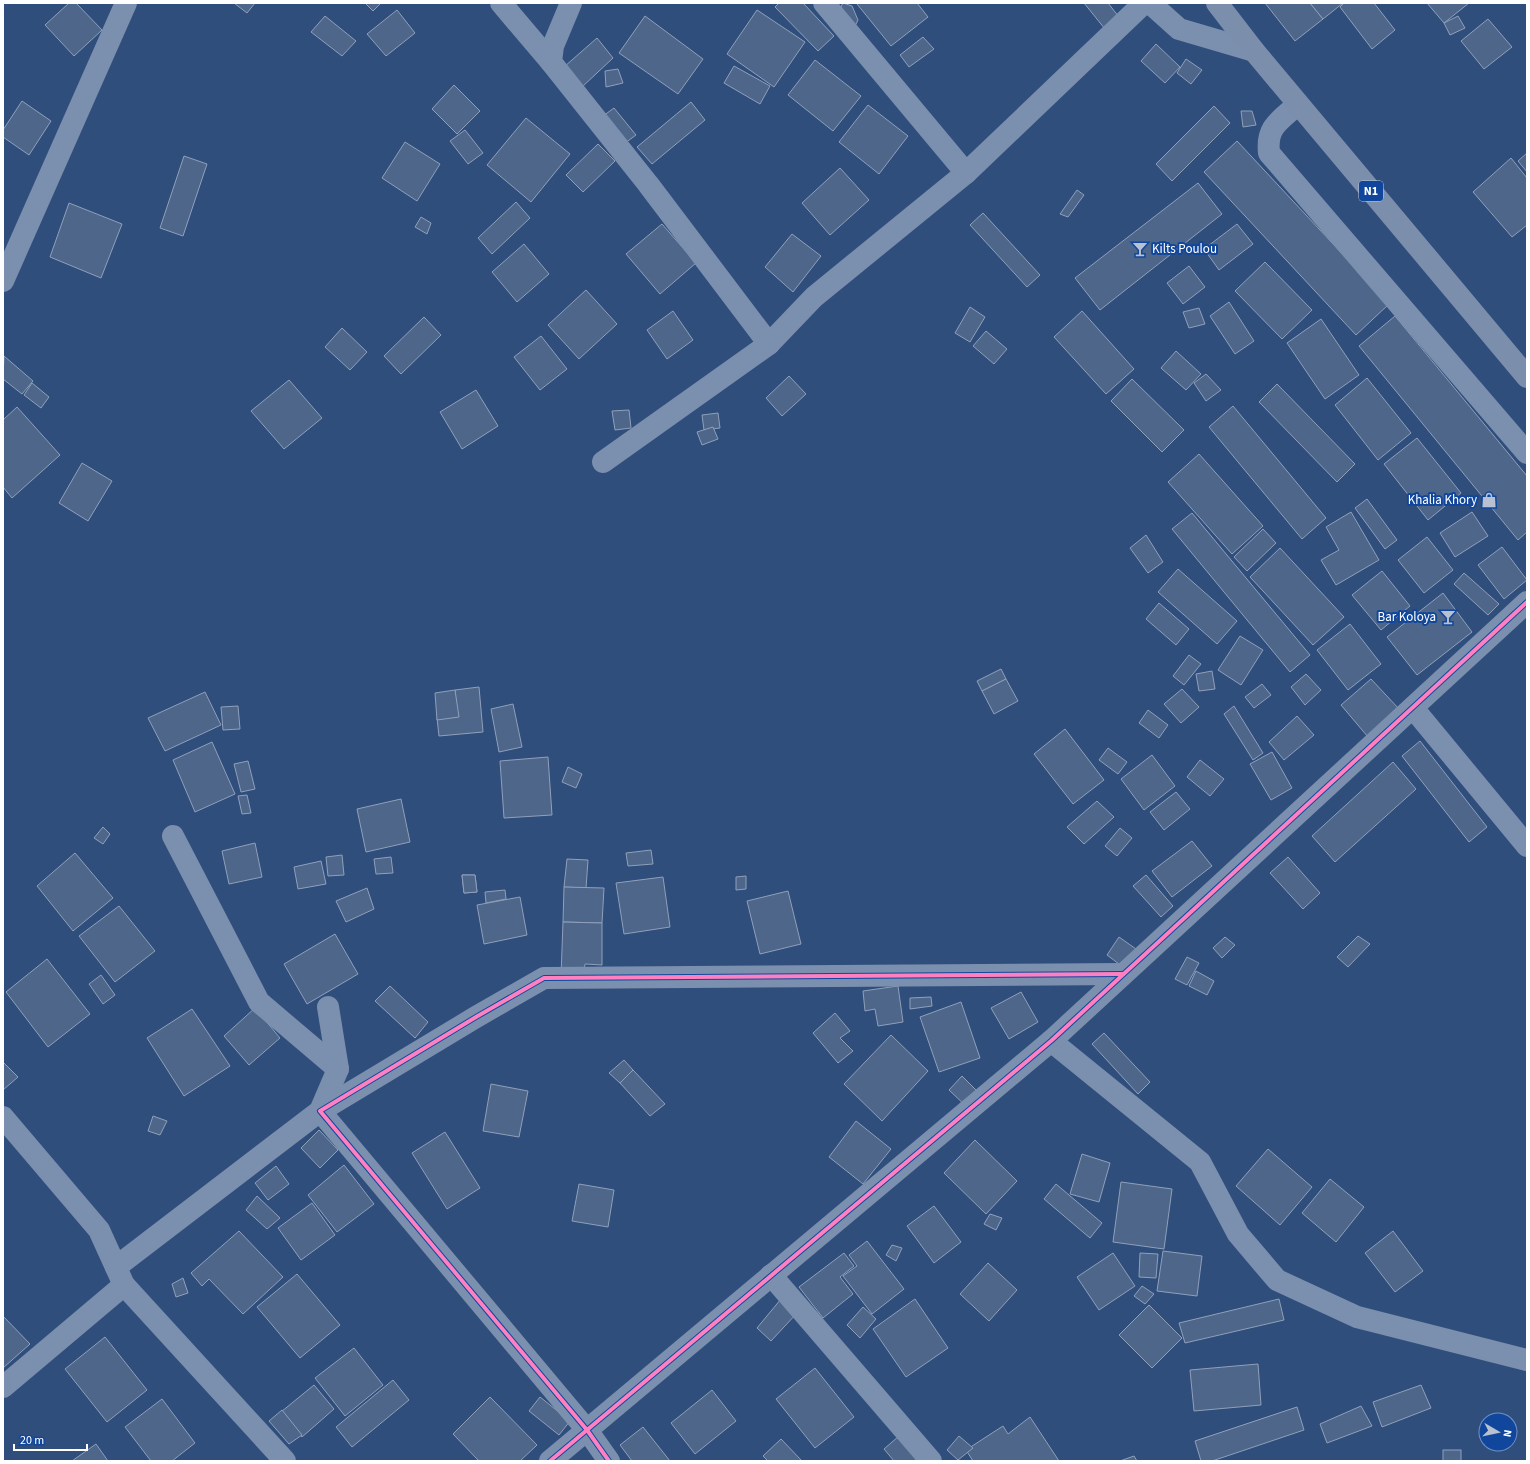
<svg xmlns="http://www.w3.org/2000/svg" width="1530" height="1464" font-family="'Source Sans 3',sans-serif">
  <rect width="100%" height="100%" fill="#304e7c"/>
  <g fill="#4d668a" stroke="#8fa0bb">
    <path d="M69,3H76L102,30L74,56L45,25Z"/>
    <path d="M234,3H255L247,13Z"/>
    <path d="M365,3H381L373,11Z"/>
    <path d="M779,3H803L834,36L818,51L775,7Z"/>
    <path d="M843,3L852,6L858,20L855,26L837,14Z"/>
    <path d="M858,3H917L928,17L891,46L857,4Z"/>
    <path d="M1084,3H1108L1119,17L1105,29Z"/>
    <path d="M1265,3H1310L1323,19L1295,41Z"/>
    <path d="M1310,3H1343L1323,19Z"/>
    <path d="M1344,3H1374L1395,30L1372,49L1340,7Z"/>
    <path d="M1427,3H1469L1444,23Z"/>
    <path d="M397,10L415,33L386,56L367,34Z"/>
    <path d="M757,10L805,42L774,87L727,54Z"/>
    <path d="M325,16L356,41L342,56L311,32Z"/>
    <path d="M645,16L703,59L678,94L619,53Z"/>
    <path d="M1458,16L1465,28L1450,35L1444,23Z"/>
    <path d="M1488,19L1512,47L1484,69L1461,41Z"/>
    <path d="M923,37L934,49L909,67L900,55Z"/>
    <path d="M597,38L613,58L582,87L564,67Z"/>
    <path d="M1156,44L1180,67L1165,83L1141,61Z"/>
    <path d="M1186,59L1202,70L1191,84L1177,73Z"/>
    <path d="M815,60L861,96L833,131L788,95Z"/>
    <path d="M734,66L770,86L760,104L724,83Z"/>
    <path d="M618,69L623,83L606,87L605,71Z"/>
    <path d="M454,85L480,111L457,134L432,109Z"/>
    <path d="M22,101L51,121L29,155L3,137V130Z"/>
    <path d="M691,102L705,120L652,164L637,147Z"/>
    <path d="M868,105L908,136L879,174L839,142Z"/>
    <path d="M1214,106L1230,123L1172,181L1156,164Z"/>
    <path d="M614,108L636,135L621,146L599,119Z"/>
    <path d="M1241,111H1252L1256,125L1243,127Z"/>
    <path d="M526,118L570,154L531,202L487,165Z"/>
    <path d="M465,130L483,153L468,164L450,141Z"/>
    <path d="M1237,141L1389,304L1356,335L1204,172Z"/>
    <path d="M405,142L440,164L417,201L382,178Z"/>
    <path d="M598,144L615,161L583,192L566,175Z"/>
    <path d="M1527,153V172L1518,161Z"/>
    <path d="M184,156L207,164L183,236L160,228Z"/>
    <path d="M1511,158L1527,178V225L1512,237L1473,192Z"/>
    <path d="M840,168L869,200L830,235L802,203Z"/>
    <path d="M1198,183L1222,214L1100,310L1075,278Z"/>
    <path d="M1077,190L1084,195L1068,217L1060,214Z"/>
    <path d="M516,202L530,218L492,254L478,238Z"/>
    <path d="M69,203L122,224L101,278L50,257Z"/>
    <path d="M983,213L1040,275L1027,287L970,225Z"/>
    <path d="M421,217L431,223L427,234L415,227Z"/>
    <path d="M662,224L696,263L660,294L626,254Z"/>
    <path d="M1237,224L1253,244L1219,270L1204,249Z"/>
    <path d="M792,234L821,256L793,292L765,267Z"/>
    <path d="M524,244L549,274L517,302L492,272Z"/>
    <path d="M1265,262L1312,310L1282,339L1235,291Z"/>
    <path d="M1189,266L1205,287L1183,304L1167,283Z"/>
    <path d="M586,290L617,324L579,359L548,325Z"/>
    <path d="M1229,302L1254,341L1235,354L1210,316Z"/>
    <path d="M970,307L985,317L970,342L955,333Z"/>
    <path d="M1199,308L1205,324L1189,328L1183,312Z"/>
    <path d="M673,311L693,340L667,359L647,330Z"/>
    <path d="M1082,311L1134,369L1106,394L1054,337Z"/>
    <path d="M1395,316L1527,476V532L1518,540L1359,346Z"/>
    <path d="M424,317L441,335L401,374L384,356Z"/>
    <path d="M1321,319L1359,375L1325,399L1287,343Z"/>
    <path d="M342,328L367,352L350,370L325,347Z"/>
    <path d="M986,331L1007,349L994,364L973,346Z"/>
    <path d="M541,336L567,369L540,390L514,357Z"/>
    <path d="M1176,351L1201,374L1186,390L1161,368Z"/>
    <path d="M4,356L33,381L22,394L3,379Z"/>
    <path d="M1206,374L1221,390L1206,401L1194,383Z"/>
    <path d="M789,376L806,394L782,416L766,398Z"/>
    <path d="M1367,378L1411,433L1378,460L1335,405Z"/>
    <path d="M1132,379L1184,430L1162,452L1111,401Z"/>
    <path d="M289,380L322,418L284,449L251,411Z"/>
    <path d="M32,383L49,397L41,408L24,395Z"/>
    <path d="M1277,384L1355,464L1337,482L1259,402Z"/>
    <path d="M476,390L498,426L462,449L440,412Z"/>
    <path d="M1233,406L1326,518L1302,539L1209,427Z"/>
    <path d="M17,407L60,455L12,498L3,487V420Z"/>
    <path d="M629,410L631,428L615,430L612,411Z"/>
    <path d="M718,413L720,428L704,430L702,415Z"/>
    <path d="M713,427L718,439L702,445L697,432Z"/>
    <path d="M1417,438L1461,493L1428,520L1384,464Z"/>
    <path d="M1199,454L1263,526L1232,554L1168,482Z"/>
    <path d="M82,463L112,481L88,521L59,503Z"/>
    <path d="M1367,499L1397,540L1385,549L1355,508Z"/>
    <path d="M1351,512L1379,560L1336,585L1321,560L1339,550L1326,527Z"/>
    <path d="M1472,512L1488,536L1455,557L1440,533Z"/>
    <path d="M1192,513L1310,655L1290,672L1172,529Z"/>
    <path d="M1263,529L1276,543L1247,571L1234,557Z"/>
    <path d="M1146,535L1163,562L1148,573L1130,548Z"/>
    <path d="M1427,537L1453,570L1424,593L1398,560Z"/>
    <path d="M1502,547L1527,580L1504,599L1478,565Z"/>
    <path d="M1280,548L1344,617L1313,645L1250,577Z"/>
    <path d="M1178,569L1237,621L1217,644L1158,592Z"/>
    <path d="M1382,571L1410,606L1381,630L1352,595Z"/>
    <path d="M1464,573L1499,604L1488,615L1454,584Z"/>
    <path d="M1443,593L1472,632L1417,675L1387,637Z"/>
    <path d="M1159,603L1189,629L1176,645L1146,619Z"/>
    <path d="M1350,624L1381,664L1348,690L1317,650Z"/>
    <path d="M1240,636L1263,650L1241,685L1218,670Z"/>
    <path d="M1189,655L1201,664L1184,685L1173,676Z"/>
    <path d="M1001,669L1006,679L982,691L977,681Z"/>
    <path d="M1212,671L1215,689L1199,691L1196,674Z"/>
    <path d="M1306,674L1321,690L1305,705L1291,687Z"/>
    <path d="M1006,679L1018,701L994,714L982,691Z"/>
    <path d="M1371,679L1399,709L1368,737L1341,705Z"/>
    <path d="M1262,684L1271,695L1254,708L1245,697Z"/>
    <path d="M479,687L483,732L439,736L437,718L457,717L455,690Z"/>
    <path d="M1182,689L1199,707L1181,723L1164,704Z"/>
    <path d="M455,690L459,717L437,720L435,693Z"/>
    <path d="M205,692L221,725L165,751L148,718Z"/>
    <path d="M513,704L522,747L499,752L491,709Z"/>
    <path d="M238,706L240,729L223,730L221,707Z"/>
    <path d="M1234,706L1263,753L1253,760L1224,714Z"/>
    <path d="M1148,710L1168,725L1159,738L1139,723Z"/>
    <path d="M1297,716L1314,735L1284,760L1269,742Z"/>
    <path d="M1065,729L1104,780L1073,804L1034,754Z"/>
    <path d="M1420,741L1487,827L1469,842L1402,756Z"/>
    <path d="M212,742L235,794L195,812L173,760Z"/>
    <path d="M1108,748L1127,762L1118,774L1099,760Z"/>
    <path d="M1272,752L1292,788L1271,800L1250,764Z"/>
    <path d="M1152,755L1175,786L1144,810L1121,779Z"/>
    <path d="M548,757L552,815L504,818L500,761Z"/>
    <path d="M1200,760L1224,779L1210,796L1187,777Z"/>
    <path d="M248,761L255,789L241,792L234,764Z"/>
    <path d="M1393,762L1416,789L1335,862L1312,836Z"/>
    <path d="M568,767L582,774L576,788L562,782Z"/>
    <path d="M1176,792L1190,809L1164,830L1150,812Z"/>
    <path d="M247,795L251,813L242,814L238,796Z"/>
    <path d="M401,799L410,842L366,852L357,809Z"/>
    <path d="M1097,801L1114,817L1084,844L1067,827Z"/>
    <path d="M103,827L110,834L103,844L94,838Z"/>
    <path d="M1120,828L1132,838L1117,856L1105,846Z"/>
    <path d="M1192,841L1212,866L1172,897L1152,871Z"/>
    <path d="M255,843L262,877L229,884L222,851Z"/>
    <path d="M651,850L653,864L628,866L626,853Z"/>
    <path d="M75,853L113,898L73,931L37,886Z"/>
    <path d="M342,855L344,875L328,876L326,857Z"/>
    <path d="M391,857L393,873L376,874L374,859Z"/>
    <path d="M1288,857L1320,893L1303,909L1270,873Z"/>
    <path d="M567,859L588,860L586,888L564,887Z"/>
    <path d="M321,861L326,884L298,889L294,867Z"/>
    <path d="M462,875H475L477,892L464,893Z"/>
    <path d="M462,875H475L477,892L464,893Z"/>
    <path d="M1146,875L1173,906L1161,917L1133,886Z"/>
    <path d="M746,876V889L736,890V877Z"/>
    <path d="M663,877L670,927L624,934L616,883Z"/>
    <path d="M564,887L604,888L602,923L563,922Z"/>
    <path d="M367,888L374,909L346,922L336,901Z"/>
    <path d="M505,890L506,899L486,903L485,892Z"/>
    <path d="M788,891L801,944L760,954L747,901Z"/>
    <path d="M520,897L527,935L484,944L477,905Z"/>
    <path d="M119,906L155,951L115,982L79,936Z"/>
    <path d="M563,922L602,923V965L585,964L583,977L561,976Z"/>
    <path d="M335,934L358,974L307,1004L284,964Z"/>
    <path d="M1358,936L1370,944L1348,967L1337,957Z"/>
    <path d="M1119,937L1136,949L1123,967L1107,955Z"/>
    <path d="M1225,937L1235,945L1222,958L1213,948Z"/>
    <path d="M1187,957L1199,963L1187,985L1175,979Z"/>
    <path d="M47,959L90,1014L48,1047L6,992Z"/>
    <path d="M1196,971L1214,981L1207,995L1189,986Z"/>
    <path d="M101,975L115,995L103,1004L89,984Z"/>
    <path d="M390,986L428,1022L415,1038L375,1001Z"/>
    <path d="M898,986L903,1022L878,1026L875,1009L865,1011L863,991Z"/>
    <path d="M1021,992L1038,1022L1009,1039L991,1008Z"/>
    <path d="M931,997L932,1006L910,1009V998Z"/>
    <path d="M961,1002L980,1058L939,1072L920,1017Z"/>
    <path d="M255,1008L280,1038L249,1065L224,1036Z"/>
    <path d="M192,1009L230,1066L184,1096L147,1038Z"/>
    <path d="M835,1013L850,1031L840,1038L853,1051L838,1063L813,1033Z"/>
    <path d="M1104,1033L1150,1082L1138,1094L1092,1044Z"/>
    <path d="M891,1035L928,1071L882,1121L844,1084Z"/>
    <path d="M624,1060L633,1070L620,1083L609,1073Z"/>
    <path d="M3,1062L18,1077L3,1090Z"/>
    <path d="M633,1070L665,1104L650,1116L620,1083Z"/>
    <path d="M962,1076L981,1095L968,1108L949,1090Z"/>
    <path d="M491,1084L528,1091L519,1137L483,1131Z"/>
    <path d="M153,1116L167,1121L160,1135L148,1131Z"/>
    <path d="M856,1121L891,1149L863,1184L829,1157Z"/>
    <path d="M319,1130L338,1150L320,1168L301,1148Z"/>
    <path d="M445,1132L480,1188L447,1209L412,1153Z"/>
    <path d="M975,1140L1017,1181L986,1214L944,1173Z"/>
    <path d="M1268,1149L1312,1187L1280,1225L1236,1186Z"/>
    <path d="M1082,1154L1110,1163L1099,1202L1070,1194Z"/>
    <path d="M344,1165L374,1204L337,1232L308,1195Z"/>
    <path d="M276,1166L289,1184L268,1200L255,1183Z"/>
    <path d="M1330,1179L1364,1207L1336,1242L1302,1213Z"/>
    <path d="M1121,1182L1172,1189L1164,1249L1113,1242Z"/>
    <path d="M579,1184L614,1190L608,1227L572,1221Z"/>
    <path d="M1056,1184L1102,1223L1090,1238L1044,1199Z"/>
    <path d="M257,1196L280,1218L267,1229L246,1210Z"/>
    <path d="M312,1203L335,1235L301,1260L278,1228Z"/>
    <path d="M934,1206L961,1242L934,1263L907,1226Z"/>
    <path d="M990,1214L1002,1218L996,1230L984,1224Z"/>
    <path d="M239,1231L283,1277L243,1314L209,1279L202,1286L191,1273Z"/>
    <path d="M1393,1231L1423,1271L1395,1292L1365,1253Z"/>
    <path d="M867,1241L904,1289L872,1314L843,1276L857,1266L849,1255Z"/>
    <path d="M892,1245L902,1248L896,1261L886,1255Z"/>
    <path d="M1163,1251L1202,1256L1197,1296L1157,1291Z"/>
    <path d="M844,1253L854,1266L840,1277L853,1294L823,1318L799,1287Z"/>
    <path d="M1113,1253L1135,1286L1099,1310L1077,1277Z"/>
    <path d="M1140,1253L1158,1254L1156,1278L1139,1277Z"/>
    <path d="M988,1263L1017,1290L989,1321L960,1294Z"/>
    <path d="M297,1274L340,1325L300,1358L257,1307Z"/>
    <path d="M183,1278L188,1293L176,1297L172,1284Z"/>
    <path d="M1142,1286L1154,1294L1145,1304L1134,1296Z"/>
    <path d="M781,1299L797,1313L771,1341L757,1328Z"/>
    <path d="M915,1299L948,1348L906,1377L873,1329Z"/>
    <path d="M1279,1299L1284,1320L1185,1343L1179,1323Z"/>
    <path d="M1149,1305L1182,1338L1152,1368L1119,1335Z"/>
    <path d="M863,1307L876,1319L860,1338L847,1325Z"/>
    <path d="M3,1316L30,1344L3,1368Z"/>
    <path d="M105,1337L147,1390L107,1422L65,1369Z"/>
    <path d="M354,1348L383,1385L345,1416L315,1378Z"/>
    <path d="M1258,1364L1261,1405L1194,1411L1190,1370Z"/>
    <path d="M815,1368L854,1417L815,1448L776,1399Z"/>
    <path d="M393,1380L409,1400L352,1447L336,1427Z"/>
    <path d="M314,1385L334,1409L302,1437L281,1412Z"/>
    <path d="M1421,1385L1431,1408L1382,1427L1373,1402Z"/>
    <path d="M712,1390L736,1421L695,1454L671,1423Z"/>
    <path d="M490,1397L537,1445L520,1461H479L453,1434Z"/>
    <path d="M540,1397L570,1421L559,1435L529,1411Z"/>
    <path d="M162,1399L195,1443L172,1461H151L125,1427Z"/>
    <path d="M1361,1406L1372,1426L1327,1443L1320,1424Z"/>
    <path d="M1297,1407L1304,1430L1212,1461H1201L1195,1441Z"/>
    <path d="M282,1410L302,1435L289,1444L269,1421Z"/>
    <path d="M1030,1417L1059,1461H973L966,1450L1003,1426L1008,1434Z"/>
    <path d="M643,1427L670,1461H632L620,1445Z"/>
    <path d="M899,1436L917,1458L914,1461H894L884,1449Z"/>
    <path d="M959,1436L973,1448L958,1460L947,1450Z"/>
    <path d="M781,1439L802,1461H768L763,1456Z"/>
    <path d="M96,1444L108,1461H72Z"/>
    <rect x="1443" y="1450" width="18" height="11"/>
    <path d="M1134,1456L1137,1461H1120Z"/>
  </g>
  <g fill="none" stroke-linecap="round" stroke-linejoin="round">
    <g stroke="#7b8fae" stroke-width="22">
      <path d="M501,3L551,62"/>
      <path d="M571,3L553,46L551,62L648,184L769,344L814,297L966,173L1144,3"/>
      <path d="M824,3L966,173"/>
      <path d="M1150,3L1179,29L1254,51"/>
      <path d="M1298,104C1280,121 1266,126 1269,153L1527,453"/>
      <path d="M3,281L126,3"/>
      <path d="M603,462L769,344"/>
      <path d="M1413,708L1527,846"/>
      <path d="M173,836L259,1002L338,1069"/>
      <path d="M1051,1041L1200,1162L1238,1234L1277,1280L1357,1317L1527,1360"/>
      <path d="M3,1117L99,1230L124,1285L285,1461"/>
      <path d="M116,1267L320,1111L338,1069L328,1007"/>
      <path d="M771,1275L931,1461"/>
      <path d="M3,1387L124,1285"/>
      <path d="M550,1461L1051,1041L1527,602"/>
      <path d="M609,1461L587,1430L320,1111L476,1017L544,978L1123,974"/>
    </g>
    <path stroke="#7b8fac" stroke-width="22" d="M1217,3L1254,51L1527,377"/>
    <g stroke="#10479c" stroke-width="6">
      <g id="cycleway">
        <path d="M550,1461L1051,1041L1527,602"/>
        <path d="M609,1461L587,1430L320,1111L476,1017L544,978L1123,974"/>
      </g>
    </g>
    <use href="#cycleway" stroke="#ff80c0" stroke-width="4"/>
  </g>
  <defs>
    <g id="bar-bare" transform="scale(1.2)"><path d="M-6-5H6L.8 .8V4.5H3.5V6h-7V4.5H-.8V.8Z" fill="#b7c1d1" stroke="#10479c" stroke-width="2.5" paint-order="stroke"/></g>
    <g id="shop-bare" transform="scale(1.2)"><path d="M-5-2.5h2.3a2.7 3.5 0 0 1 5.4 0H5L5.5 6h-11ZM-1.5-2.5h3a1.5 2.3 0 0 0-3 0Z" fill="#b7c1d1" stroke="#10479c" stroke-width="2.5" paint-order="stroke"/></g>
  </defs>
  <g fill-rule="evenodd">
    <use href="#bar-bare" x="1140" y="249"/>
    <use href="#shop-bare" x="1489" y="500"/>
    <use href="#bar-bare" x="1448" y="617"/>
  </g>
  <g text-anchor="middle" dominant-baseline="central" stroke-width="4" stroke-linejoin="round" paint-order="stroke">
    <rect fill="#10479c" stroke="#b7c8e1" stroke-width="1" x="1359" y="181" width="24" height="20" rx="3"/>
    <g font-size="12" font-weight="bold" fill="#fff">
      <text x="1371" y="191">N1</text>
    </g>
    <g font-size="13" fill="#fff" stroke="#10479c" text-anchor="end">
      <text x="1152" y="249" text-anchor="start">Kilts Poulou</text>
      <text x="1477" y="500">Khalia Khory</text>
      <text x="1436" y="617">Bar Koloya</text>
    </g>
  </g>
  <rect width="1530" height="1464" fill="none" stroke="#ffffff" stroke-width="8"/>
  <g transform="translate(1498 1432) rotate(99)"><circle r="19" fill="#10479c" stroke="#7091c4"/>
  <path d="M0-3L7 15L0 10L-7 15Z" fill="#b7c1d1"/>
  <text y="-6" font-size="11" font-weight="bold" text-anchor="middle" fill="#ffffff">N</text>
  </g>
  <path d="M14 1444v6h73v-6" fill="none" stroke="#ffffff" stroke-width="2"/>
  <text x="20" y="1444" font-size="12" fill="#ffffff" stroke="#10479c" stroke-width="3" paint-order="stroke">20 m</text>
</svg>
